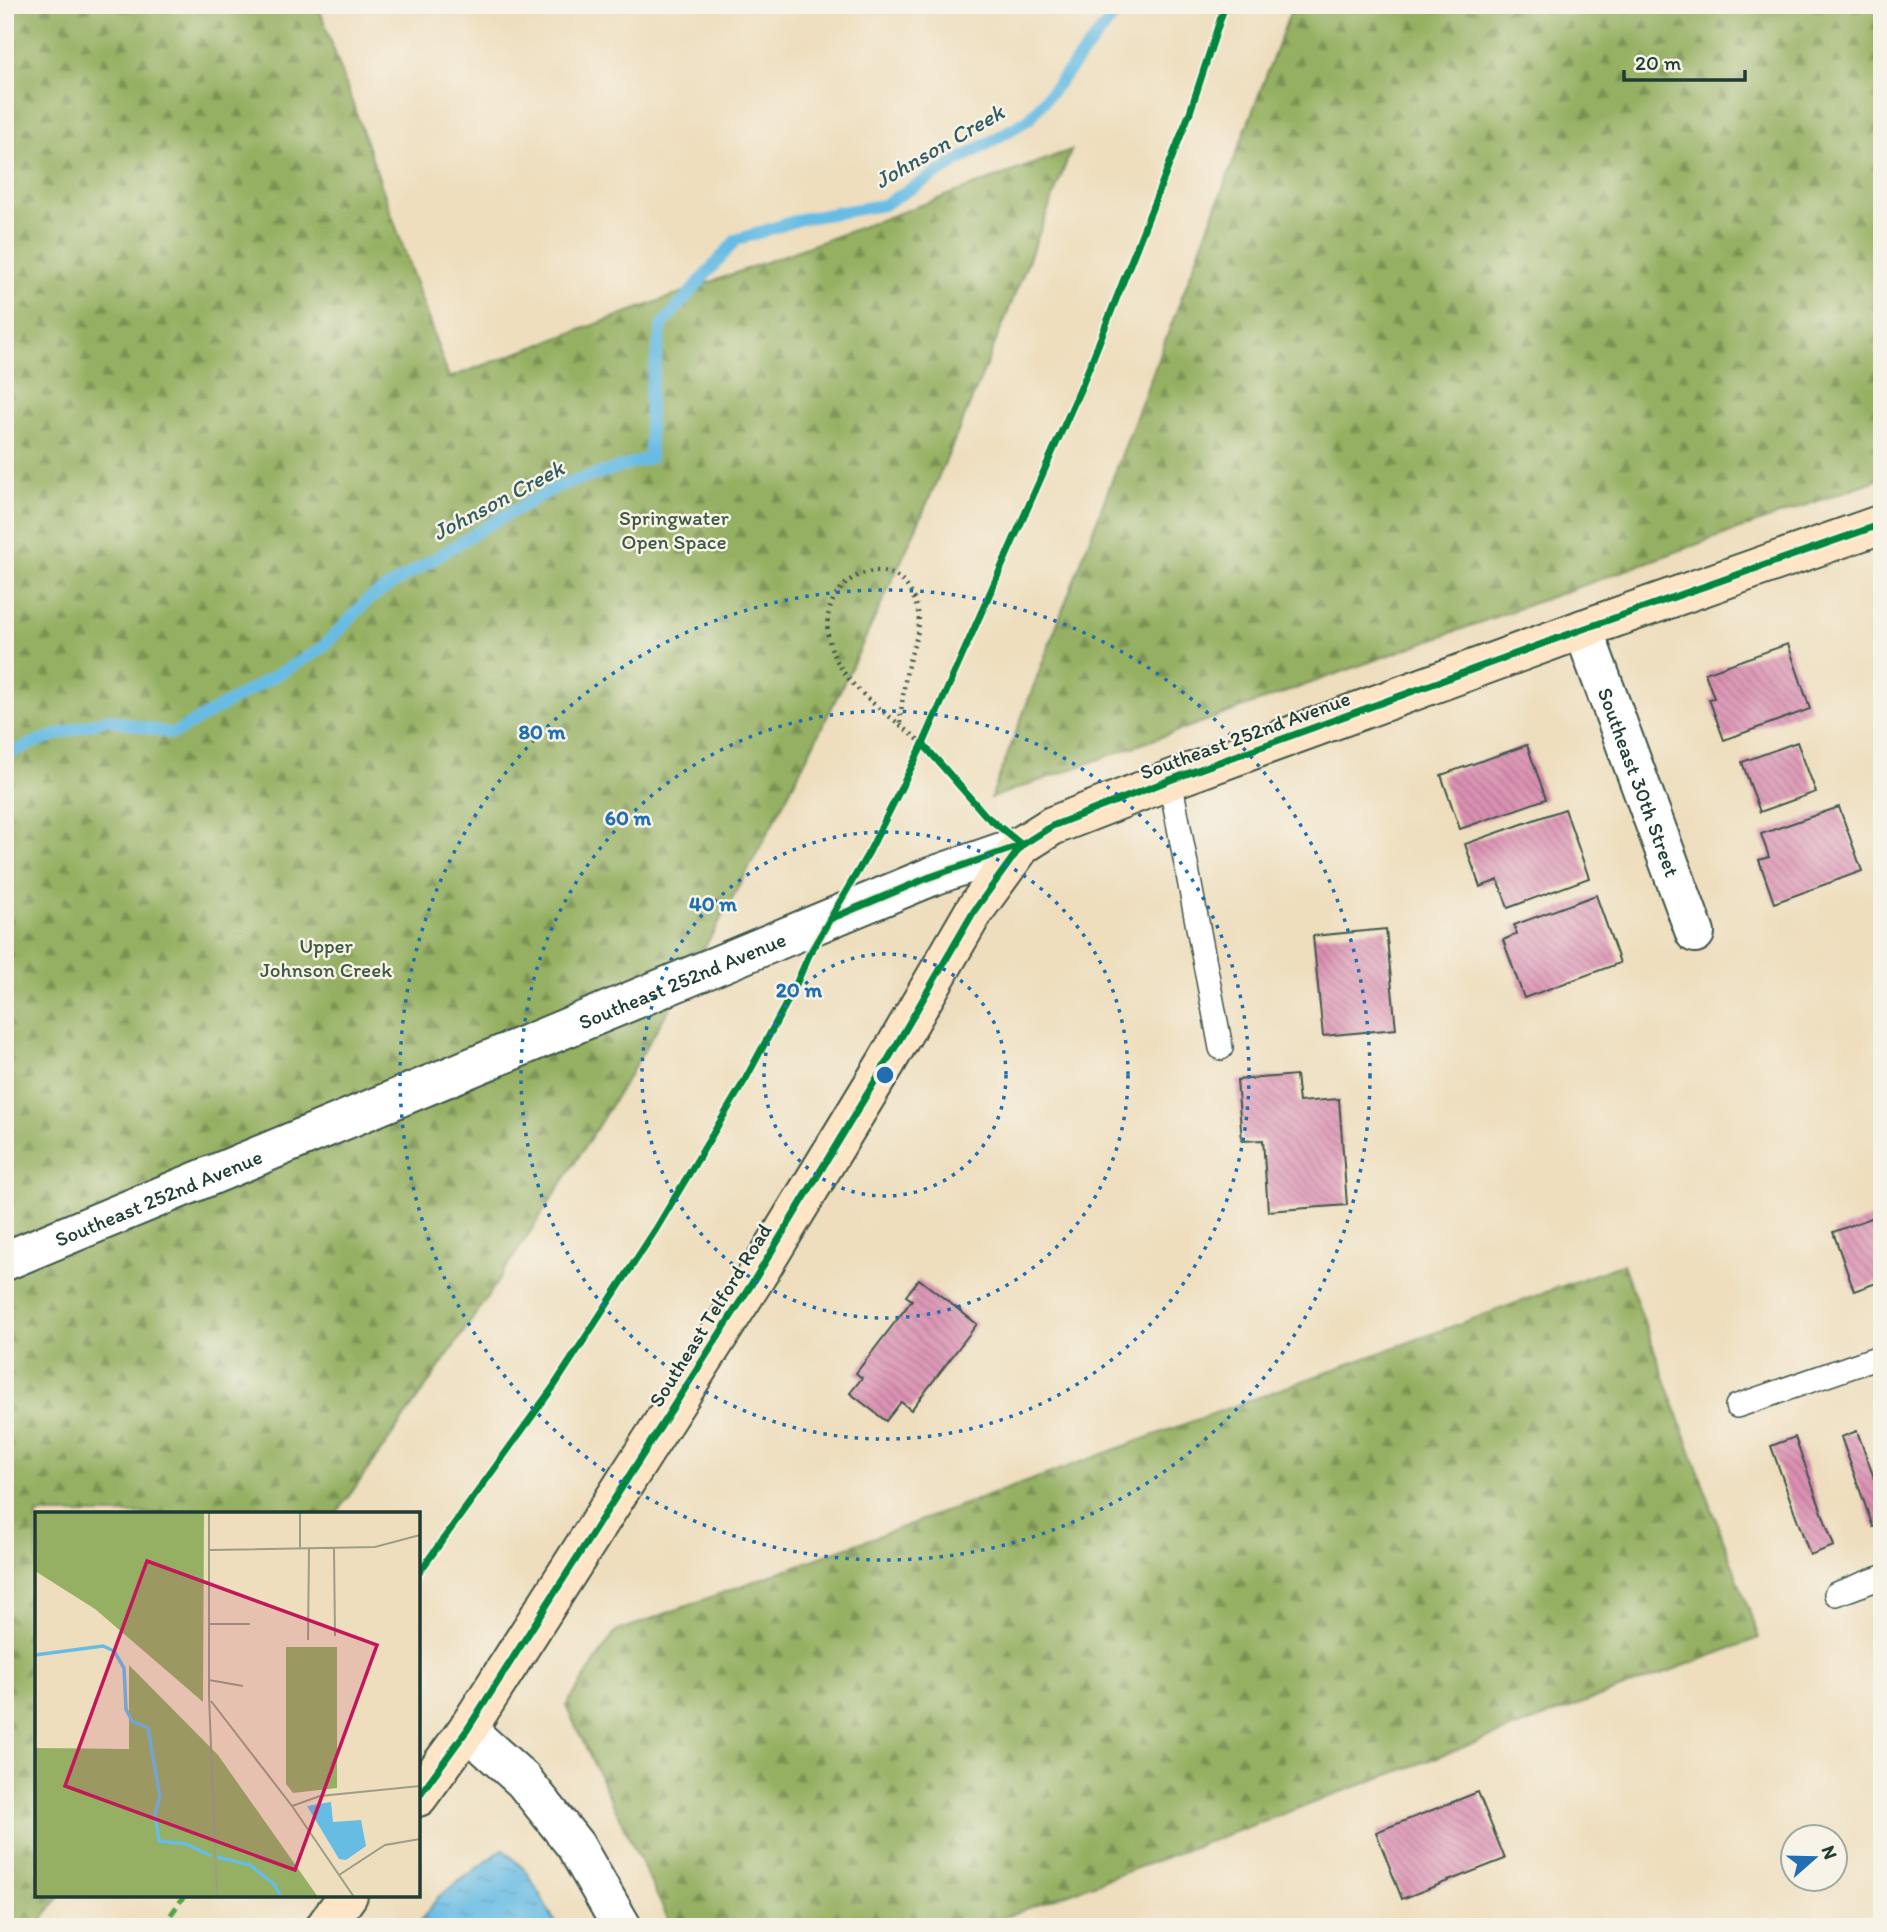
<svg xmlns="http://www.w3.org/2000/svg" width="1887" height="1932" font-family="Itim,sans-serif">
  <defs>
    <pattern id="forest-firs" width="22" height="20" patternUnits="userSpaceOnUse" patternTransform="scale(1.75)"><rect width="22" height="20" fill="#95b062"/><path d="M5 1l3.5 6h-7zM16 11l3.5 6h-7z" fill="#799052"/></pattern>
    <pattern id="water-ripples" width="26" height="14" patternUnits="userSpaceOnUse" patternTransform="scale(1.75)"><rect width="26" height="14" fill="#67bce4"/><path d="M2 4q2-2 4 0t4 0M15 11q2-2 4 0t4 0" fill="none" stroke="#549aba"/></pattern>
    <pattern id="building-back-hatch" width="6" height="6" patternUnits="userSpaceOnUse" patternTransform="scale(1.75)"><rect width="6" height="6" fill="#db90b2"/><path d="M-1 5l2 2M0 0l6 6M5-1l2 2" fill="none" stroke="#b17792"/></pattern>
  </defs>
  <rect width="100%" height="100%" fill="#f7f3e8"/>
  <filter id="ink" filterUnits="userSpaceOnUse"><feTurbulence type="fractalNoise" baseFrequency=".0143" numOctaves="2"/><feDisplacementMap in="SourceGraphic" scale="14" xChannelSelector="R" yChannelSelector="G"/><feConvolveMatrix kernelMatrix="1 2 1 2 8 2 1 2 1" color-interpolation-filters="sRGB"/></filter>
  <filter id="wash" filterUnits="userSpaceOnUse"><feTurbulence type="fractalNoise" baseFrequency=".00686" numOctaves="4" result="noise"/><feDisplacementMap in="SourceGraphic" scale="28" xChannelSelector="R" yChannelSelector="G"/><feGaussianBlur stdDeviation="1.57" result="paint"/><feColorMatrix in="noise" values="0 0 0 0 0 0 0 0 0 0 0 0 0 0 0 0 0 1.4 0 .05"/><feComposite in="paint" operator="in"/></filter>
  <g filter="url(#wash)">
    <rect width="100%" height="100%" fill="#eedebe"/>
    <g fill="url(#forest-firs)" stroke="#5a764b" stroke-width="2">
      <path d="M5,5H318L449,378L1071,150C971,416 857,676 718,924C603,1128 473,1324 336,1514H37V1895H60L37,1927H5Z"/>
      <path d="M1293,5H1882V478L991,798Z"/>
      <path d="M1623,1264L1759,1638L977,1927H672L566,1706L615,1632Z"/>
    </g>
    <path fill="url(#water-ripples)" stroke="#437c8c" stroke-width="2" d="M503,1849L527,1872L558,1927H416L438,1897Z"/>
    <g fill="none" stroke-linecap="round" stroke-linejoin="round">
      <path stroke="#67bce4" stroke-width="12" d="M5,755L38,741L107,719L173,734L320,650L369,599L487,526L559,486L650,458V394L662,325L736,240L801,219L883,205L1029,119L1123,5"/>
    </g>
    <g id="blocks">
      <g fill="url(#building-back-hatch)">
        <path d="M1788,644L1810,709L1724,740L1709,699L1714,698L1705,673Z"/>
        <path d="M1797,742L1816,792L1760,812L1742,762Z"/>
        <path d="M1527,745L1546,799L1460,829L1441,775Z"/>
        <path d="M1839,807L1862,871L1774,903L1759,860L1769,857L1761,834Z"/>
        <path d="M1565,809L1589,878L1508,908L1498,880L1480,887L1465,844Z"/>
        <path d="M1596,895L1620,963L1524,998L1503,940L1517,934L1514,925Z"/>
        <path d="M1386,929L1396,1029L1323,1036L1313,936Z"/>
        <path d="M1296,1075L1299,1102L1339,1099L1347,1205L1268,1211L1263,1140L1242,1141L1237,1080Z"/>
        <path d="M1882,1214V1281L1854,1291L1833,1232Z"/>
        <path d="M919,1279L977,1324L911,1410L901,1402L886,1421L850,1393L862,1378L856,1373L912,1300L906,1296Z"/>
        <path d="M1857,1431L1882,1500V1524L1873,1527L1841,1437Z"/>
        <path d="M1795,1437L1834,1546L1810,1555L1771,1446Z"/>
        <path d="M1478,1792L1505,1859L1402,1899L1376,1832Z"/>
      </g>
    </g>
  </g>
  <g filter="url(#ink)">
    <use href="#blocks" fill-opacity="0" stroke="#3e5549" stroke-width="2"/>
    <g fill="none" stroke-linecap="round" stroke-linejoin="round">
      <g stroke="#3e5549" stroke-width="26">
        <g id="lane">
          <path d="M1170,780L1221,1048"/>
          <path d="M1737,1406L1882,1356"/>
          <path d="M1836,1594L1882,1577"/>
        </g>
      </g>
      <g stroke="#3e5549" stroke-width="42">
        <g id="street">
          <path id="s1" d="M1583,629L1695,933"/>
          <path id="s2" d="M5,1261L930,877L1022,845"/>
          <path d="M467,1730L523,1780L575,1845L622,1927"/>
        </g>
      </g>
      <g stroke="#3e5549" stroke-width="42">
        <g id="secondary">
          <path d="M418,1797L467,1730L645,1451L756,1277L886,1063L974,911L1022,845L1052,826L1170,780L1583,629L1882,524"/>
          <path d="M325,1927L348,1895"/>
        </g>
      </g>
      <path stroke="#3e5549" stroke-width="4.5" stroke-dasharray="2 5" stroke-linecap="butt" d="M900,723C902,703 904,684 908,665C913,645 923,628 917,608C897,530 790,588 841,668C861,700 896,719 923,744"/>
      <use href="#lane" stroke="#fff" stroke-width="23"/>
      <use href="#street" stroke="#fff" stroke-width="38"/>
      <use href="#secondary" stroke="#fde5c5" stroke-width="38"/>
      <path stroke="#4fa644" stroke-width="5" stroke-dasharray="10 5" stroke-linecap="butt" d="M162,1927L185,1895"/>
      <g stroke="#f7f3e8" stroke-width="11">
        <g id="cycleway">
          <path d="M923,744L986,816L1022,845"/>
          <path d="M830,919L930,877L1022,845L1052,826L1170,780L1583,629L1882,524"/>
          <path d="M418,1574L554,1386L656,1229L745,1080L793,991L809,955L869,852L923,744L1083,383L1190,112L1225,5"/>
          <path d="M418,1797L467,1730L645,1451L756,1277L886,1063L974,911L1022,845"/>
        </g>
      </g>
      <use href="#cycleway" stroke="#00873e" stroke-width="7"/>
    </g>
  </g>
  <g fill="none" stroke="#1f6fb2" stroke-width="3.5" stroke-dasharray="3.5 7">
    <circle cx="885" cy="1075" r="121"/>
    <circle cx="885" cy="1075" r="243"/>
    <circle cx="885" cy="1075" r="364"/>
    <circle cx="885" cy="1075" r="485"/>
  </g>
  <g text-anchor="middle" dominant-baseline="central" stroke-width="5" stroke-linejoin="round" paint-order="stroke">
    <g font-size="21" fill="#3e5a40" stroke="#f7f3e8">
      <text x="674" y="517">Springwater<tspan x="674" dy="24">Open Space</tspan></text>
      <text x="326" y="945">Upper<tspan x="326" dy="24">Johnson Creek</tspan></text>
    </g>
    <g font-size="21" fill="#1f3d34" stroke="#f7f3e8">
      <text transform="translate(1245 735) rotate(-20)">Southeast 252nd Avenue</text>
      <text stroke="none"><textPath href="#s1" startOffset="163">Southeast 30th Street</textPath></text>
      <text stroke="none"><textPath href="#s2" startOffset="733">Southeast 252nd Avenue</textPath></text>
      <text stroke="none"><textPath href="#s2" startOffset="166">Southeast 252nd Avenue</textPath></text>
      <text transform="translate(710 1315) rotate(-58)">Southeast Telford Road</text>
    </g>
    <g font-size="23" font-style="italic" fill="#315d60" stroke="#f7f3e8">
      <text transform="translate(939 146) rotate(-30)">Johnson Creek</text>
      <text transform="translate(498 500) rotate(-28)">Johnson Creek</text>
    </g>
  </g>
  <g transform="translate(35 1512)">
    <rect width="385" height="385" fill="#eedebe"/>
    <path d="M0,0H169L168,190L60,97L0,59ZM251,135H302V276L258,281L251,272ZM94,153L183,243L283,385H0V236L94,237Z" fill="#95b062"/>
    <path d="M296,290L298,310L326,308L331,334L311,348L304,347L272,294Z" fill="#67bce4"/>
    <path fill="none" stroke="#67bce4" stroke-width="3.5" d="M0,143L68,134L79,139L89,156L91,197L97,209L113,216L125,285L120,302L124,329L151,332L176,344M182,345L215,353L239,372L246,385"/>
    <path fill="none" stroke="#9b9e87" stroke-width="2" d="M174,0V184L182,385M213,0H255M265,36V0M299,36L300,124M175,38L340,35L385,23M174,112H215M273,128L274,36M174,168L208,174M176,189L257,294L319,385M257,294L285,284L385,274M304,363L350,333L385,327"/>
    <path fill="#c2185b" fill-opacity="0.15" stroke="#c2185b" stroke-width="3.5" d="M112,49L342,133L260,358L30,274Z"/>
    <rect width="385" height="385" fill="none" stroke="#1f3d34" stroke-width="3.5"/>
  </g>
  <circle cx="885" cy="1075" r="10" fill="#1f6fb2" stroke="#f7f3e8" stroke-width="3.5"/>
  <g font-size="21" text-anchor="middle" font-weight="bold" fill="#1f6fb2" stroke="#f7f3e8" stroke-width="5" stroke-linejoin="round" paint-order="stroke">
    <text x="542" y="739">80 m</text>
    <text x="628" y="825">60 m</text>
    <text x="713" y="911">40 m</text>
    <text x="799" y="997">20 m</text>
  </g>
  <rect width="1887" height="1932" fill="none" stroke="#f7f3e8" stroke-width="28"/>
  <g transform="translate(1814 1858) rotate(70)"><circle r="33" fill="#f7f3e8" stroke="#a1aaa0" stroke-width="2"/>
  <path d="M0-5L12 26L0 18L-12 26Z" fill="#1f6fb2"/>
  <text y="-10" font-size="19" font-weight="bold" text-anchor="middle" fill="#1f3d34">N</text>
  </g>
  <path d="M1624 70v10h121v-10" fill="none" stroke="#1f3d34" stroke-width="3.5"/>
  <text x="1635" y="70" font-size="21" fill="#1f3d34" stroke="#f7f3e8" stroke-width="5" paint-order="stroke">20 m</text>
</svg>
